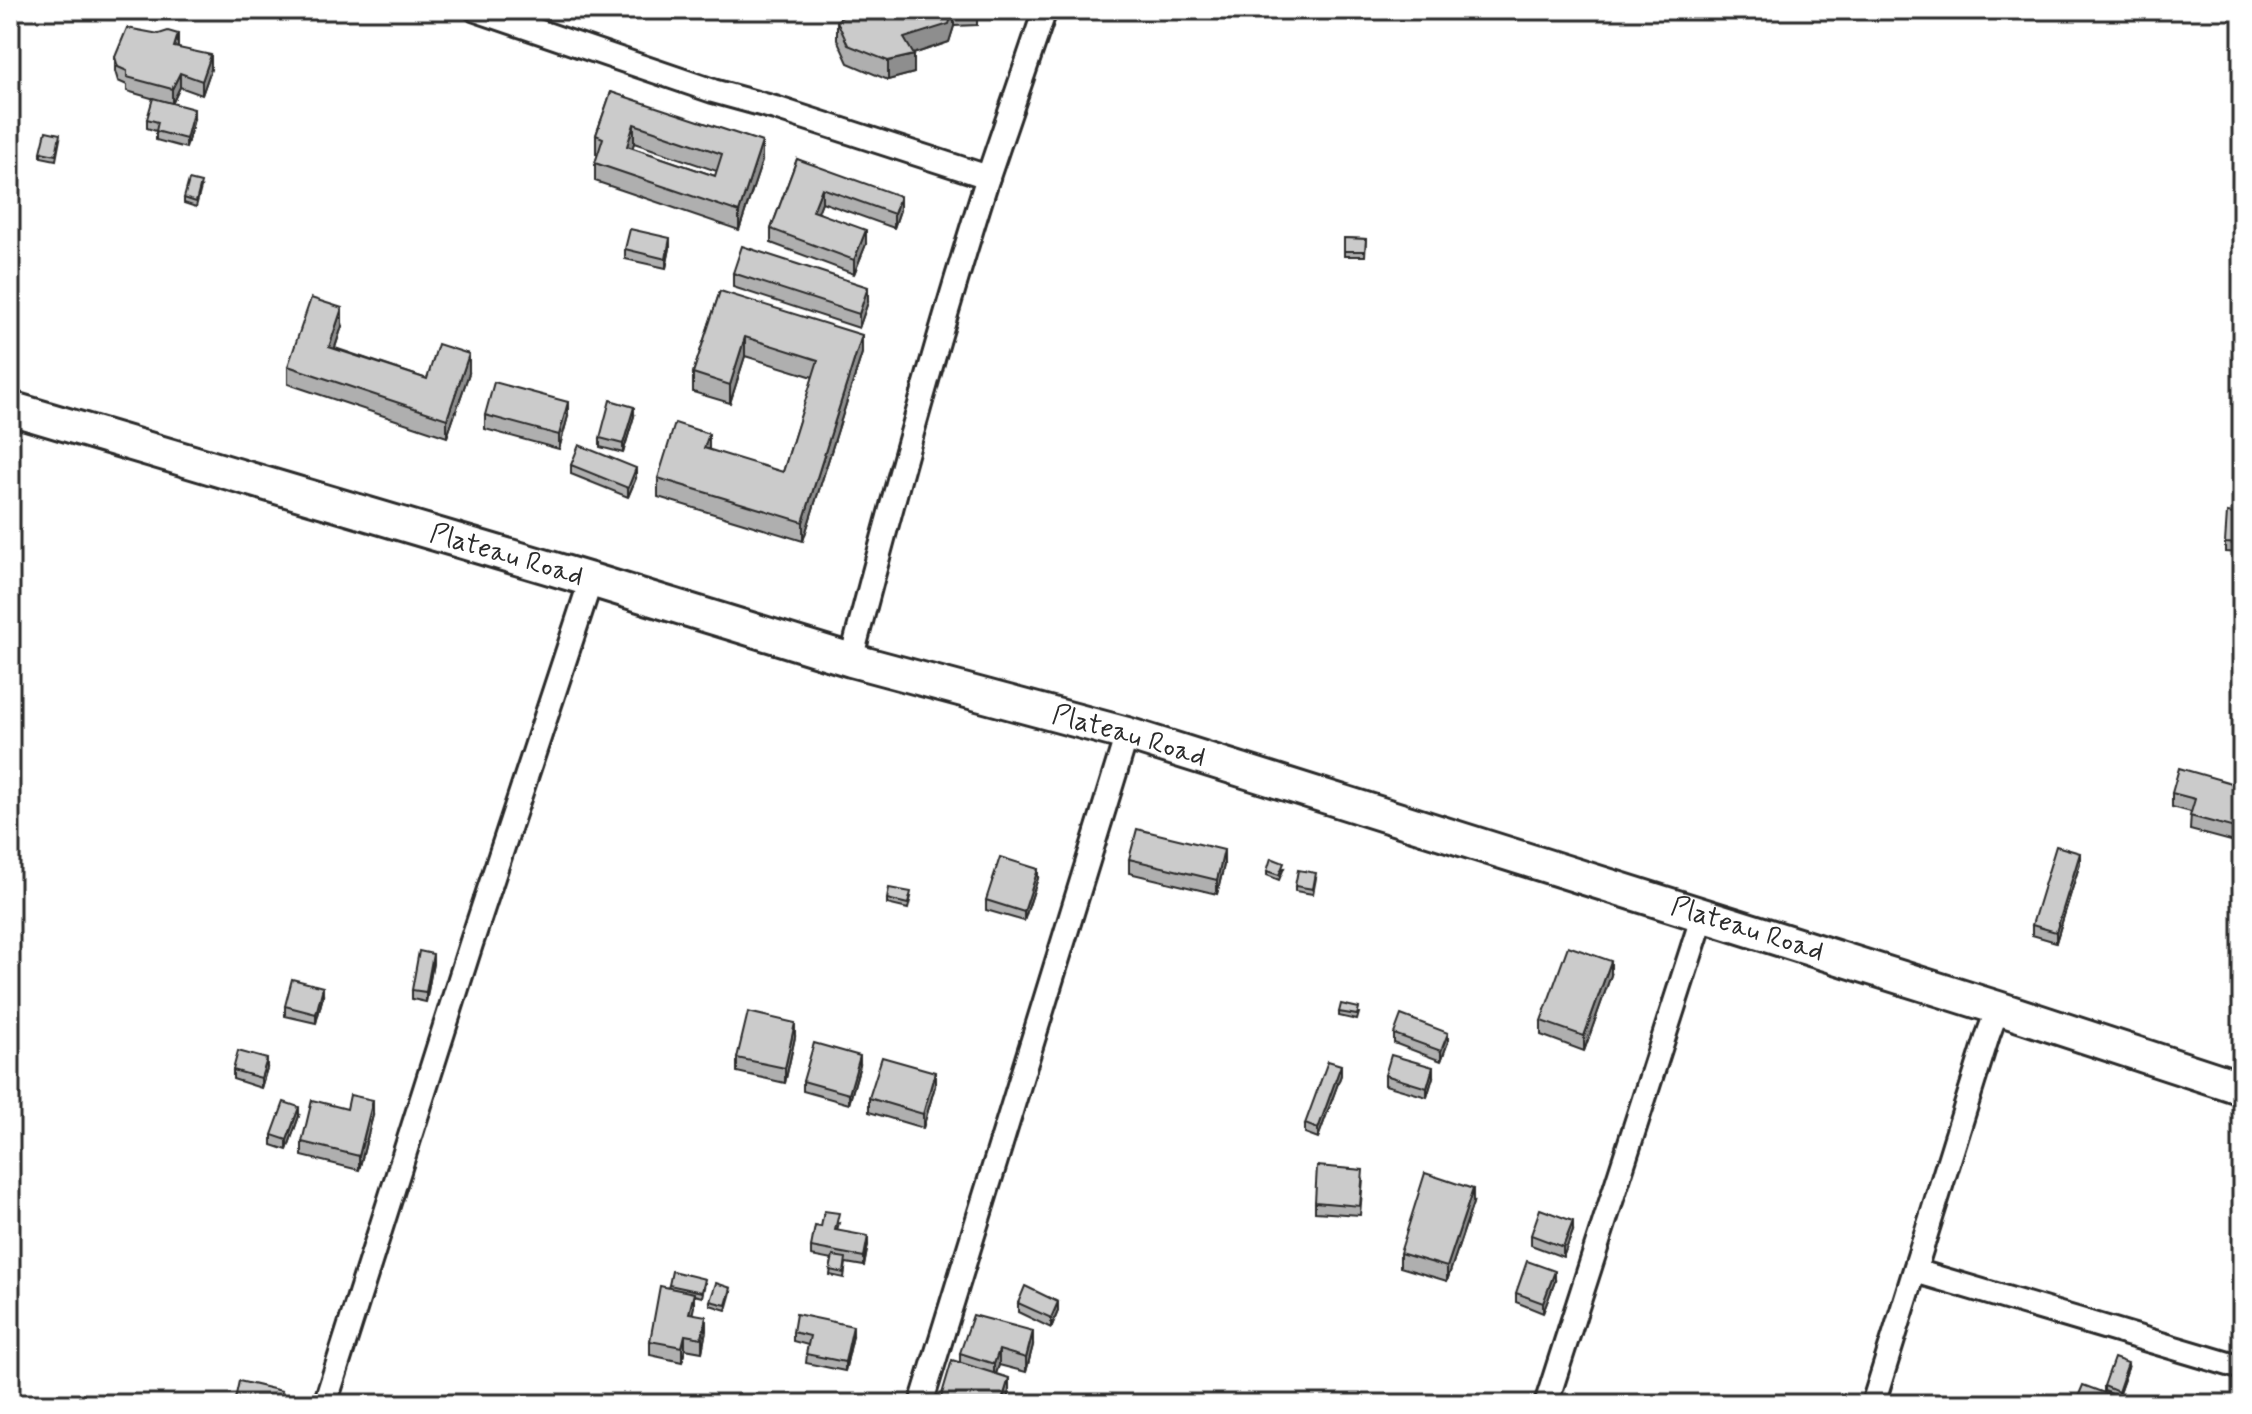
<svg xmlns="http://www.w3.org/2000/svg" width="2252" height="1414" font-family="Mynerve,sans-serif">
  <rect width="100%" height="100%" fill="#fff"/>
  <filter id="ink" filterUnits="userSpaceOnUse"><feTurbulence type="fractalNoise" baseFrequency=".0125" numOctaves="2"/><feDisplacementMap in="SourceGraphic" scale="16" xChannelSelector="R" yChannelSelector="G"/><feConvolveMatrix kernelMatrix="1 2 1 2 8 2 1 2 1" color-interpolation-filters="sRGB"/></filter>
  <g filter="url(#ink)">
    <g fill="none" stroke-linecap="round" stroke-linejoin="round">
      <g stroke="#2b2b2b" stroke-width="28">
        <g id="street">
          <path d="M476,10L713,91L775,108L988,177C937,337 893,498 851,660"/>
          <path d="M988,177L1045,10"/>
          <path d="M1915,1271L2242,1368"/>
          <path d="M325,1404L471,944L591,580"/>
          <path d="M921,1404L1127,734"/>
          <path d="M1546,1404L1703,915"/>
          <path d="M1873,1404L1988,1035L1998,1008"/>
        </g>
      </g>
      <g stroke="#2b2b2b" stroke-width="38">
        <g id="secondary">
          <path id="s1" d="M10,408L591,580L851,660L1127,734L1998,1008L2242,1088"/>
        </g>
      </g>
      <use href="#street" stroke="#fff" stroke-width="22"/>
      <use href="#secondary" stroke="#fff" stroke-width="32"/>
    </g>
    <g fill="#afafaf" stroke="#2b2b2b" stroke-width="2" fill-rule="evenodd">
      <path d="M840,10H977V25L954,26L949,42L913,54L914,73L888,80L848,63L837,39V21L842,17Z"/>
      <path d="M178,48L211,69L202,95L180,87L172,104L127,91V85L118,81L115,71V57Z"/>
      <path d="M611,92L762,161L739,230L595,181V163L598,154H596V135ZM634,143L717,171L715,176L632,148Z"/>
      <path d="M147,119H194L186,148L156,140V131L147,128Z"/>
      <path d="M60,139L56,160L41,157V152Z"/>
      <path d="M797,159L900,210L894,228L822,202L818,212L866,244L854,274L771,243V229Z"/>
      <path d="M201,188L196,207L184,203V198Z"/>
      <path d="M1344,238L1366,239L1365,256H1344Z"/>
      <path d="M670,248L666,268L625,259V249Z"/>
      <path d="M733,273L868,302L859,328L733,287Z"/>
      <path d="M720,291L862,353L803,541L658,497V478L783,472L813,377L745,356L730,403L693,392V373Z"/>
      <path d="M342,326L335,348L427,379L469,373L447,437L288,384V366Z"/>
      <path d="M485,415L568,416L559,449L485,429Z"/>
      <path d="M634,416L623,453L600,447V438Z"/>
      <path d="M571,465L636,478L628,497L571,474Z"/>
      <path d="M2242,515V553L2225,552V543Z"/>
      <path d="M2242,786V844L2190,830L2191,812L2172,807V793Z"/>
      <path d="M1129,859L1224,865L1217,894L1129,873Z"/>
      <path d="M2080,863L2056,942L2032,935V925Z"/>
      <path d="M1284,868L1279,880L1267,875V871Z"/>
      <path d="M1038,878L1024,921L986,910V900Z"/>
      <path d="M1316,878L1313,894L1295,891V886Z"/>
      <path d="M911,897L908,909L887,904V899Z"/>
      <path d="M433,963L426,1002L412,999V990Z"/>
      <path d="M1611,975L1584,1051L1541,1035V1021Z"/>
      <path d="M323,996L316,1023L285,1016V1006Z"/>
      <path d="M1339,1012L1359,1013L1357,1020L1339,1016Z"/>
      <path d="M1394,1034L1448,1042L1441,1061L1394,1043Z"/>
      <path d="M795,1037L785,1083L737,1072V1058Z"/>
      <path d="M860,1065L849,1104L803,1091V1081Z"/>
      <path d="M267,1068L261,1088L233,1079V1070Z"/>
      <path d="M1341,1075L1318,1138L1305,1133V1124Z"/>
      <path d="M1385,1075L1433,1077L1427,1097L1385,1085Z"/>
      <path d="M935,1086L923,1128L869,1112V1098Z"/>
      <path d="M373,1115L359,1170L302,1156V1142Z"/>
      <path d="M299,1116L287,1150L272,1145V1135Z"/>
      <path d="M1363,1179L1360,1215L1315,1212V1202Z"/>
      <path d="M1473,1203L1447,1281L1400,1267V1253Z"/>
      <path d="M839,1223L837,1230L868,1245L864,1266L846,1263L844,1278L830,1275L832,1260L811,1256V1247L821,1227Z"/>
      <path d="M1573,1231L1563,1257L1531,1245V1235Z"/>
      <path d="M1555,1281L1543,1313L1516,1302V1293Z"/>
      <path d="M705,1283L702,1297L694,1295L692,1314L706,1330L702,1352L685,1349L682,1362L650,1355V1341L669,1285Z"/>
      <path d="M731,1292L726,1310L710,1305V1301Z"/>
      <path d="M1018,1303L1058,1311L1051,1328L1018,1312Z"/>
      <path d="M793,1332L853,1336L845,1371L806,1363L808,1345L793,1341Z"/>
      <path d="M1033,1345L1026,1372L999,1365L996,1374L1009,1396L960,1363V1353Z"/>
      <path d="M2128,1368L2118,1396L2104,1391V1386Z"/>
    </g>
    <g fill="#8e8e8e" stroke="#2b2b2b" stroke-width="2">
      <path d="M954,10V26L949,42L904,57V38Z"/>
      <path d="M178,34V48L174,47Z"/>
      <path d="M211,55V69L202,95V81Z"/>
      <path d="M914,55V73L888,80V61Z"/>
      <path d="M180,73V87L172,104V89Z"/>
      <path d="M194,109V119L186,148V139Z"/>
      <path d="M634,124V143L627,164V146Z"/>
      <path d="M762,142V161L739,230V212Z"/>
      <path d="M822,188V202L813,225V211Z"/>
      <path d="M900,196V210L894,228V214Z"/>
      <path d="M866,230V244L854,274V260Z"/>
      <path d="M670,238V248L666,268V259Z"/>
      <path d="M868,287V302L859,328V314Z"/>
      <path d="M342,308V326L329,365V347Z"/>
      <path d="M862,335V353L803,541V522Z"/>
      <path d="M745,337V356L730,403V385Z"/>
      <path d="M469,354V373L447,437V419Z"/>
      <path d="M568,402V416L559,449V435Z"/>
      <path d="M634,407V416L623,453V444Z"/>
      <path d="M709,434V452L704,448Z"/>
      <path d="M636,468V478L628,497V488Z"/>
      <path d="M1224,850V865L1217,894V880Z"/>
      <path d="M2080,853V863L2056,942V932Z"/>
      <path d="M1038,869V878L1024,921V912Z"/>
      <path d="M433,954V963L426,1002V992Z"/>
      <path d="M1611,961V975L1584,1051V1036Z"/>
      <path d="M323,987V996L316,1023V1014Z"/>
      <path d="M795,1023V1037L785,1083V1068Z"/>
      <path d="M1448,1033V1042L1441,1061V1051Z"/>
      <path d="M860,1056V1065L849,1104V1094Z"/>
      <path d="M267,1059V1068L261,1088V1078Z"/>
      <path d="M1341,1065V1075L1318,1138V1129Z"/>
      <path d="M1433,1067V1077L1427,1097V1088Z"/>
      <path d="M935,1072V1086L923,1128V1114Z"/>
      <path d="M373,1100V1115L359,1170V1156Z"/>
      <path d="M299,1107V1116L287,1150V1140Z"/>
      <path d="M1473,1189V1203L1447,1281V1267Z"/>
      <path d="M1573,1221V1231L1563,1257V1247Z"/>
      <path d="M868,1236V1245L864,1266V1257Z"/>
      <path d="M1555,1271V1281L1543,1313V1303Z"/>
      <path d="M694,1293V1307L689,1327V1313Z"/>
      <path d="M1058,1302V1311L1051,1328V1318Z"/>
      <path d="M706,1316V1330L702,1352V1338Z"/>
      <path d="M853,1326V1336L845,1371V1362Z"/>
      <path d="M1033,1331V1345L1026,1372V1358Z"/>
      <path d="M685,1335V1349L682,1362V1347Z"/>
      <path d="M999,1350V1365L994,1379V1364Z"/>
      <path d="M2128,1363V1368L2118,1396V1392Z"/>
      <path d="M1009,1378V1396L1007,1404H1001Z"/>
    </g>
    <g fill="#cbcbcb" stroke="#2b2b2b" stroke-width="2" fill-rule="evenodd">
      <path d="M846,10H953L949,24L904,38L914,55L888,61L848,45L837,21L847,13Z"/>
      <path d="M127,28L159,34L168,31L178,34L174,47L211,55L202,81L180,73L172,89L127,77V71L118,67L115,57Z"/>
      <path d="M611,92L762,142L739,212L595,163L603,138L596,135ZM634,124L722,154L715,176L627,146Z"/>
      <path d="M153,98L194,109L186,139L156,131L158,122L147,119Z"/>
      <path d="M46,131L60,134L56,155L41,152Z"/>
      <path d="M797,159L900,196L894,214L822,188L813,211L866,230L854,260L771,229Z"/>
      <path d="M189,180L201,183L196,202L184,198Z"/>
      <path d="M630,229L670,238L666,259L625,249Z"/>
      <path d="M1344,238L1366,239L1365,251H1344Z"/>
      <path d="M742,246L868,287L859,314L733,273Z"/>
      <path d="M720,291L862,335L803,522L658,478L675,423L709,434L704,448L783,472L818,360L745,337L730,385L693,373Z"/>
      <path d="M311,298L342,308L329,347L427,379L438,344L469,354L447,419L288,366Z"/>
      <path d="M494,382L568,402L559,435L485,415Z"/>
      <path d="M610,400L634,407L623,444L600,438Z"/>
      <path d="M579,445L636,468L628,488L571,465Z"/>
      <path d="M2227,513L2242,515V544L2225,543Z"/>
      <path d="M2179,768L2242,786V830L2190,816L2195,799L2172,793Z"/>
      <path d="M1137,829L1224,850L1217,880L1129,859Z"/>
      <path d="M2056,846L2080,853L2056,932L2032,925Z"/>
      <path d="M1000,857L1038,869L1024,912L986,900Z"/>
      <path d="M1271,858L1284,863L1279,875L1267,871Z"/>
      <path d="M1298,870L1316,873L1313,889L1295,886Z"/>
      <path d="M889,888L911,892L908,904L887,899Z"/>
      <path d="M1568,946L1611,961L1584,1036L1541,1021Z"/>
      <path d="M419,951L433,954L426,992L412,990Z"/>
      <path d="M292,979L323,987L316,1014L285,1006Z"/>
      <path d="M1341,1004L1359,1008L1357,1015L1339,1012Z"/>
      <path d="M748,1012L795,1023L785,1068L737,1058Z"/>
      <path d="M1401,1015L1448,1033L1441,1051L1394,1034Z"/>
      <path d="M814,1043L860,1056L849,1094L803,1081Z"/>
      <path d="M238,1051L267,1059L261,1078L233,1070Z"/>
      <path d="M1391,1055L1433,1067L1427,1088L1385,1075Z"/>
      <path d="M882,1057L935,1072L923,1114L869,1098Z"/>
      <path d="M1328,1061L1341,1065L1318,1129L1305,1124Z"/>
      <path d="M350,1095L373,1100L359,1156L302,1142L312,1100L347,1109Z"/>
      <path d="M284,1102L299,1107L287,1140L272,1135Z"/>
      <path d="M1317,1166L1363,1170L1360,1206L1315,1202Z"/>
      <path d="M1425,1173L1473,1189L1447,1267L1400,1253Z"/>
      <path d="M1540,1209L1573,1221L1563,1247L1531,1235Z"/>
      <path d="M824,1211L839,1213L835,1230L868,1236L864,1257L811,1247L815,1226L821,1227Z"/>
      <path d="M833,1256L846,1258L844,1273L830,1270Z"/>
      <path d="M1527,1261L1555,1271L1543,1303L1516,1293Z"/>
      <path d="M672,1271L705,1279L702,1292L669,1285Z"/>
      <path d="M716,1283L731,1288L726,1305L710,1301Z"/>
      <path d="M660,1286L694,1293L689,1313L706,1316L702,1338L685,1335L682,1347L650,1341Z"/>
      <path d="M1025,1286L1058,1302L1051,1318L1018,1303Z"/>
      <path d="M796,1314L853,1326L845,1362L806,1354L810,1336L793,1332Z"/>
      <path d="M973,1315L1033,1331L1026,1358L999,1350L994,1364L960,1353Z"/>
      <path d="M2114,1358L2128,1363L2118,1392L2104,1386Z"/>
      <path d="M952,1360L1009,1378L1001,1404H939Z"/>
      <path d="M239,1381L282,1391L279,1404H234Z"/>
      <path d="M2083,1385L2131,1403V1404H2075Z"/>
      <path d="M2205,1397L2226,1404H2203Z"/>
    </g>
  </g>
  <g text-anchor="middle" dominant-baseline="central" stroke-width="7" stroke-linejoin="round" paint-order="stroke">
    <g font-size="28" fill="#2b2b2b" stroke="#fff">
      <text stroke="none"><textPath href="#s1" startOffset="518">Plateau Road</textPath></text>
      <text stroke="none"><textPath href="#s1" startOffset="1166">Plateau Road</textPath></text>
      <text stroke="none"><textPath href="#s1" startOffset="1814">Plateau Road</textPath></text>
    </g>
  </g>
  <rect width="2252" height="1414" fill="none" stroke="#fff" stroke-width="40"/>
  <rect x="20" y="20" width="2212" height="1374" fill="none" stroke="#2b2b2b" stroke-width="3" filter="url(#ink)"/>
</svg>
